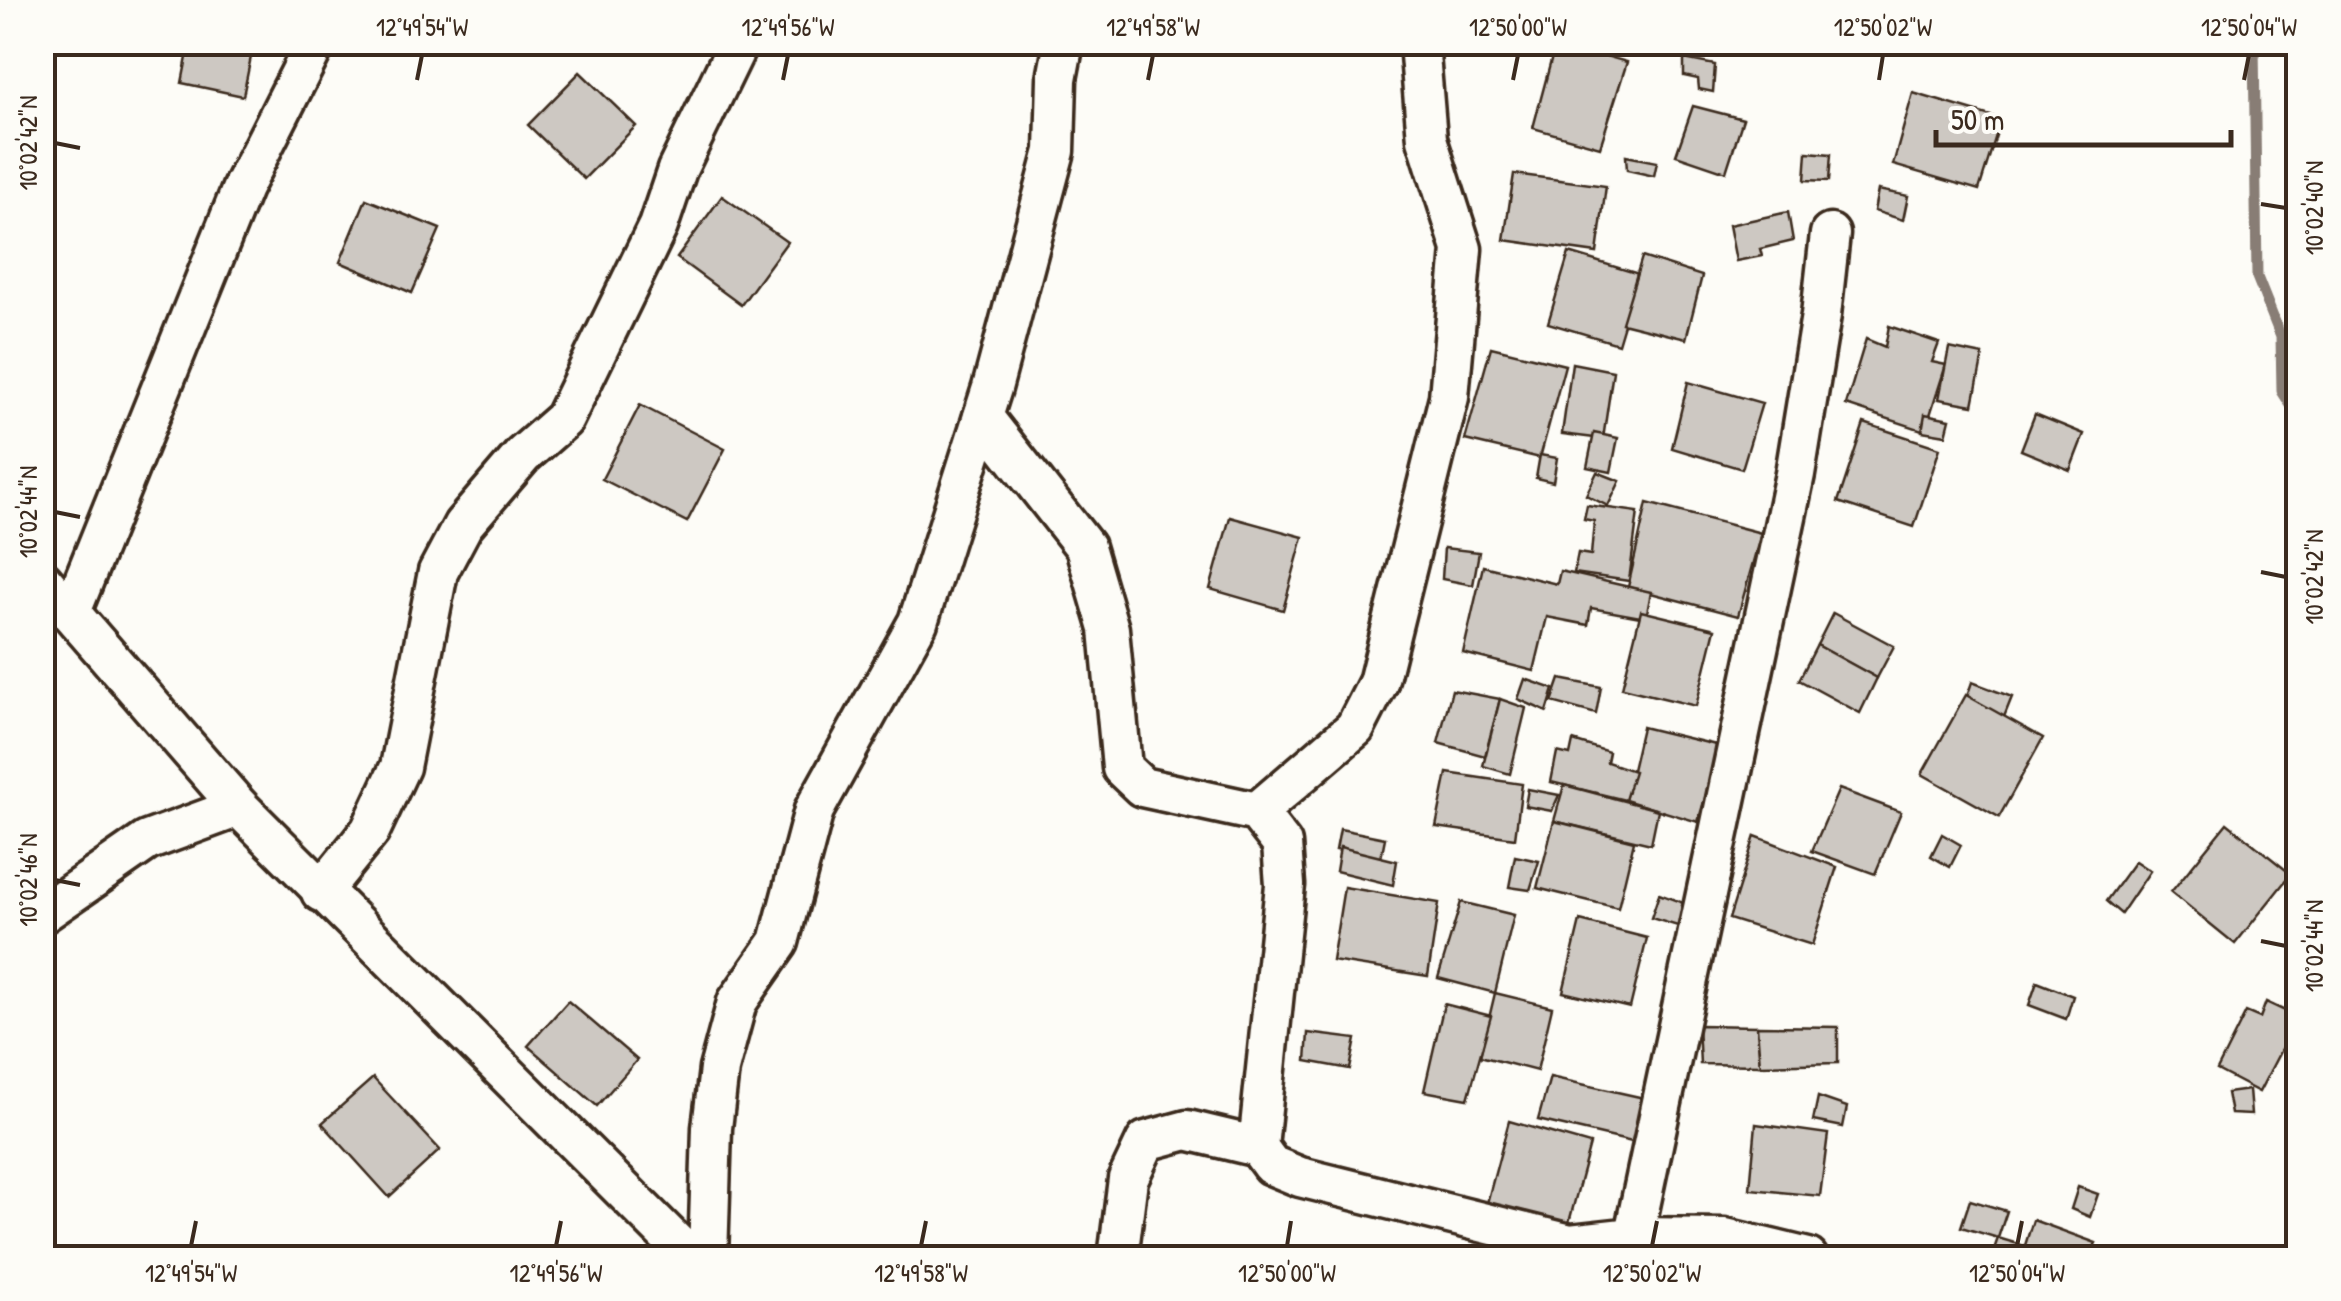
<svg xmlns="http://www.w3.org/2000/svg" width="2341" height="1301" font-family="'Patrick Hand',sans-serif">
  <rect width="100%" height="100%" fill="#fdfcf7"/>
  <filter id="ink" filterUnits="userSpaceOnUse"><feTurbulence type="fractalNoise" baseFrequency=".01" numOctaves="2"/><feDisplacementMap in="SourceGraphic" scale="20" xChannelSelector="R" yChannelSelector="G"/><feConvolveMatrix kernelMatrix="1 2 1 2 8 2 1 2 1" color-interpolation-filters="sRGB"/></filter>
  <g filter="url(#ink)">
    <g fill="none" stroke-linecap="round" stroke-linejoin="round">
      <path stroke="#887d74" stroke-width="11" d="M2254,42L2257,277L2281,337L2282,391L2298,416"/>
    </g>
    <g fill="#cdc8c2" stroke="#3b2a1e" stroke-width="2.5">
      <path d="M190,42H254L243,96L182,83Z"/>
      <path d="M1556,42L1627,62L1600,147L1533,128Z"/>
      <path d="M1684,59L1715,65L1713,92L1699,89L1698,79L1684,76Z"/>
      <path d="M580,72L636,126L584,179L528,125Z"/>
      <path d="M1913,93L2001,119L1979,190L1893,165Z"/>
      <path d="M1693,106L1743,119L1726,172L1676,155Z"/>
      <path d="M1807,152L1831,154L1829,181L1805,180Z"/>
      <path d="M1626,156L1657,162L1654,176L1627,170Z"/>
      <path d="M1514,174L1606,186L1597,253L1504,240Z"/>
      <path d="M1878,190L1908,196L1903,220L1874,211Z"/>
      <path d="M722,196L787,242L741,305L677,258Z"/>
      <path d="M366,199L440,229L412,293L340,262Z"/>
      <path d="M1788,212L1793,241L1760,249L1762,256L1736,261L1729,225Z"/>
      <path d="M1569,253L1639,274L1618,344L1548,323Z"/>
      <path d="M1642,257L1702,276L1686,339L1622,323Z"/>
      <path d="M1889,326L1939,343L1932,362L1946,365L1925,431L1846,405L1866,339L1885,347Z"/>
      <path d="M1491,347L1565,365L1540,458L1465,440Z"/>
      <path d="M1949,348L1983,355L1973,405L1939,399Z"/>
      <path d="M1572,363L1613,371L1603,439L1562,434Z"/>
      <path d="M1688,382L1762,403L1742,469L1672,448Z"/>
      <path d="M640,405L725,449L687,522L602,479Z"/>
      <path d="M1925,414L1950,419L1946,435L1922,431Z"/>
      <path d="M2035,414L2084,434L2070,470L2021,450Z"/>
      <path d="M1864,423L1940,448L1914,527L1838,502Z"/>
      <path d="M1594,433L1618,438L1611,472L1587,467Z"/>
      <path d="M1540,455L1557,458L1553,482L1536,478Z"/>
      <path d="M1597,472L1620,481L1608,506L1586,495Z"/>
      <path d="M1647,503L1761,533L1738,616L1628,587Z"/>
      <path d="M1587,505L1638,512L1629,581L1574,573L1578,553L1591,555L1594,521L1584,519Z"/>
      <path d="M1230,517L1303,537L1283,610L1210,589Z"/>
      <path d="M1444,548L1479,552L1473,585L1442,579Z"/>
      <path d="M1483,566L1557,584L1560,571L1651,592L1646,618L1591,608L1588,625L1547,617L1534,671L1463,653Z"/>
      <path d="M1641,611L1715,629L1696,706L1622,688Z"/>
      <path d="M1833,613L1894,646L1877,678L1817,645Z"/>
      <path d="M1817,645L1877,678L1860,713L1799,680Z"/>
      <path d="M1525,679L1554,689L1547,712L1518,699Z"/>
      <path d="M1560,679L1601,687L1596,714L1552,702Z"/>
      <path d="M1972,682L2012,697L2004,717L1965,702Z"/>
      <path d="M1452,690L1500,699L1485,756L1438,743Z"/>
      <path d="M1966,695L2043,738L1999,817L1922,774Z"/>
      <path d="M1500,699L1526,708L1510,774L1483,766Z"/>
      <path d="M1642,727L1720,746L1698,822L1625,800Z"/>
      <path d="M1573,741L1609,752L1607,762L1634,771L1625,800L1551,782L1557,752L1570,755Z"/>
      <path d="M1447,773L1522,784L1515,838L1436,827Z"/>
      <path d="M1564,785L1658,810L1651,844L1554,821Z"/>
      <path d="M1528,789L1559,795L1552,811L1525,806Z"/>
      <path d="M1839,789L1901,812L1875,874L1812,851Z"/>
      <path d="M1554,821L1634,841L1618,908L1537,888Z"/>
      <path d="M2227,823L2291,874L2235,944L2171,892Z"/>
      <path d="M1340,829L1385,838L1381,858L1336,850Z"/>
      <path d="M1942,834L1961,845L1950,867L1931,856Z"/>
      <path d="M1755,836L1837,867L1812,945L1729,919Z"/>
      <path d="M1340,847L1397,861L1393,885L1336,871Z"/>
      <path d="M1515,856L1539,861L1530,890L1509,887Z"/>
      <path d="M2135,861L2150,871L2121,914L2106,901Z"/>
      <path d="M1344,887L1439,903L1428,976L1332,961Z"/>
      <path d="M1659,894L1686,904L1681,927L1651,918Z"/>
      <path d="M1461,902L1514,915L1495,993L1438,978Z"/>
      <path d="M1580,921L1647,938L1630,1008L1563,992Z"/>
      <path d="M2037,982L2073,996L2066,1019L2029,1005Z"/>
      <path d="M1495,993L1552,1007L1537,1071L1480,1056Z"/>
      <path d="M568,1001L637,1060L597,1106L528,1046Z"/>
      <path d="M2266,1002L2298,1017L2259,1092L2217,1070L2246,1012L2260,1018Z"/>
      <path d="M1444,1004L1491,1016L1468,1099L1424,1091Z"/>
      <path d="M1698,1025L1757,1026L1760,1065L1700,1064Z"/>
      <path d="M1757,1026L1838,1027V1063L1760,1065Z"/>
      <path d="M1308,1033L1356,1039L1350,1069L1306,1061Z"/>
      <path d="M1550,1077L1644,1098L1632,1142L1538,1120Z"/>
      <path d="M373,1078L440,1150L389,1197L322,1123Z"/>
      <path d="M2249,1090L2251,1115L2231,1114L2227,1093Z"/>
      <path d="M1818,1097L1847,1107L1843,1127L1813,1121Z"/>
      <path d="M1509,1121L1590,1144L1564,1241L1483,1218Z"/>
      <path d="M1756,1124L1828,1134L1820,1196L1750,1189Z"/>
      <path d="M2078,1187L2098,1194L2090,1217L2071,1209Z"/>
      <path d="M1970,1200L2007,1211L1998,1238L1961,1227Z"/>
      <path d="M2033,1220L2096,1243L2089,1258H2021Z"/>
      <path d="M1998,1238L2025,1246L2020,1258H1991Z"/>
    </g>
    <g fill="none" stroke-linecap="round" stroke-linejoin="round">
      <g stroke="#3b2a1e" stroke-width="45">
        <g id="minor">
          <path d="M983,417L1085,547L1109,629L1122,768L1142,787L1257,812L1282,844L1285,885L1258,1147L1271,1165L1300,1177L1570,1244L1633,1237L1725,1238L1808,1258"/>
          <path d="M42,580L239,807L691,1258"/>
          <path d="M71,612L242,188L316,42"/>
          <path d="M1257,812L1355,728L1378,683L1449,397L1462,249L1427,139L1420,55L1426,42"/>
          <path d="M321,892L370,831L400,767L438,572L463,525L523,455L564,419L658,226L677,170L739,42"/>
          <path d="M42,914L147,841L239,807"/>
          <path d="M708,1258L712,1128L719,1069L737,1002L779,942L814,810L918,622L992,388L1055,151L1057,79L1064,42"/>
          <path d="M1118,1258L1128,1179L1146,1141L1187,1130L1258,1147"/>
          <path d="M1629,1258L1795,474L1821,315L1830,234"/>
        </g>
      </g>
      <use href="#minor" stroke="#fdfcf7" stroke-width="38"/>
    </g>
  </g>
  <path fill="none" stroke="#3b2a1e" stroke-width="4" d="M417,80L422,55M783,80L788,55M1148,80L1153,55M1513,80L1518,55M1879,80L1883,55M2244,80L2249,55M55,143L80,148M2261,204L2286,208M55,512L80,517M2261,572L2286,577M55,880L80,885M2261,941L2286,946M191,1246L196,1221M556,1246L561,1221M921,1246L926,1221M1287,1246L1291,1221M1652,1246L1657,1221M2017,1246L2022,1221"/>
  <rect width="2341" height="1301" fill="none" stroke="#fdfcf7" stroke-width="110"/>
  <path d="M1936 130v15h295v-15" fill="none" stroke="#3b2a1e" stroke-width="5"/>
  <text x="1951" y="130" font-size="30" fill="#3b2a1e" stroke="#fdfcf7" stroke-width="8" paint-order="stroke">50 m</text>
  <rect x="55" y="55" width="2231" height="1191" fill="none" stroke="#3b2a1e" stroke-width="4"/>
  <g font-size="25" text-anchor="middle" fill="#3b2a1e">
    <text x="422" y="36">12°49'54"W</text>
    <text x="788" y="36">12°49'56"W</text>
    <text x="1153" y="36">12°49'58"W</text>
    <text x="1518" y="36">12°50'00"W</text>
    <text x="1883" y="36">12°50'02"W</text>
    <text x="2249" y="36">12°50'04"W</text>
    <text transform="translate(28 143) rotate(-90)" y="9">10°02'42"N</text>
    <text transform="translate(2314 208) rotate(-90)" y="9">10°02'40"N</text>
    <text transform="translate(28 512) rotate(-90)" y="9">10°02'44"N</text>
    <text transform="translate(2314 577) rotate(-90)" y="9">10°02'42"N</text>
    <text transform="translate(28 880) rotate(-90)" y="9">10°02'46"N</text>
    <text transform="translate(2314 946) rotate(-90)" y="9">10°02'44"N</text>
    <text x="191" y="1282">12°49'54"W</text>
    <text x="556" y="1282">12°49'56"W</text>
    <text x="921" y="1282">12°49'58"W</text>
    <text x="1287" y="1282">12°50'00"W</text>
    <text x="1652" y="1282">12°50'02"W</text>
    <text x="2017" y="1282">12°50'04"W</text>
  </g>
</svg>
